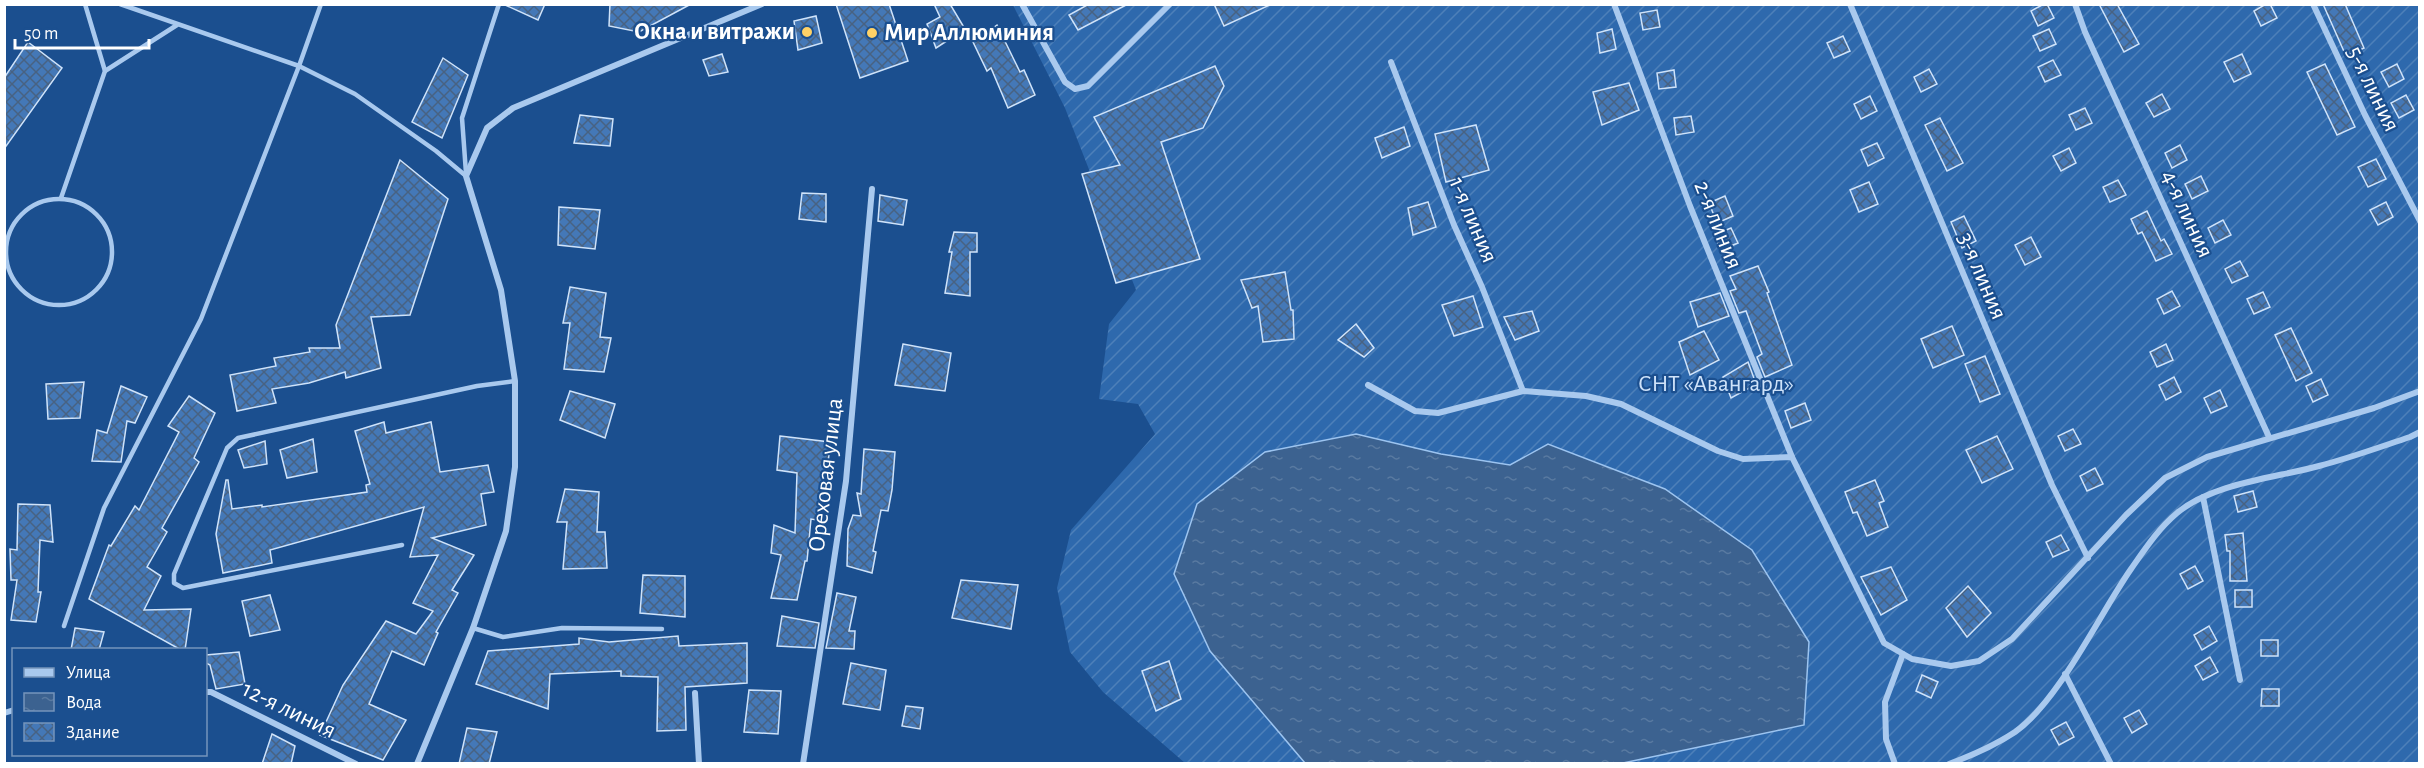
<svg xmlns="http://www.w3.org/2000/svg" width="2424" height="768" font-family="'Alegreya Sans',sans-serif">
  <defs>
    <pattern id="garden-furrows" width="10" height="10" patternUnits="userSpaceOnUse" patternTransform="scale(1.5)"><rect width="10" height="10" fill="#2e69ad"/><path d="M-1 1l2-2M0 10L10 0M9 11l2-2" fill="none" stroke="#4d80b9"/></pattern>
    <pattern id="water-ripples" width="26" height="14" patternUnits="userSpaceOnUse" patternTransform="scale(1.5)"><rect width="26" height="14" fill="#3c6290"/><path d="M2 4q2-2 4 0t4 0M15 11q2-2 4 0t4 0" fill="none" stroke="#597aa1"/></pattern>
    <pattern id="building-cross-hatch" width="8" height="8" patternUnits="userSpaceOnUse" patternTransform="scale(1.5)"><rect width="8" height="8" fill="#4478b7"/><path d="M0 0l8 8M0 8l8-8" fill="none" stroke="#486282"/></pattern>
  </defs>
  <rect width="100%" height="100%" fill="#1b4f8f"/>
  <path fill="url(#garden-furrows)" d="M1013,5H2419V763H1185L1103,692L1070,652L1057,588L1071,530L1155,434L1138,404L1099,399L1109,324L1136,290L1065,108Z"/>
  <path fill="url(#water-ripples)" stroke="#9cc4f0" stroke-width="1.5" d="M1356,434L1441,454L1510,465L1548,444L1665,489L1752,550L1809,642L1804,725L1623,763H1305L1210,651L1174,574L1197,504L1265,452Z"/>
  <g fill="url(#building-cross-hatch)" stroke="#cfe3fa" stroke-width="1.5">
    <path d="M503,4H545L538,20Z"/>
    <path d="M610,4H691L639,32L609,26Z"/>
    <path d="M836,4H889L908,61L860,78Z"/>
    <path d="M934,4H950L965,29L936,48L927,24L940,17Z"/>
    <path d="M1089,4H1128L1078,30L1069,15Z"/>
    <path d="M1214,4H1272L1224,26Z"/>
    <path d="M2044,4H2047L2054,18L2038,26L2031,11Z"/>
    <path d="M2099,4H2117L2139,44L2124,52Z"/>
    <path d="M2266,4H2270L2277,18L2261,26L2254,11Z"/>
    <path d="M2323,4H2345L2364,48L2346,56Z"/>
    <path d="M1657,10L1660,27L1643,30L1640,13Z"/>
    <path d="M816,16L822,43L798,50L794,21Z"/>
    <path d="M997,25L1020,72L1024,70L1035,95L1008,108L991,68L987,71L973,42Z"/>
    <path d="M1612,29L1616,49L1600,53L1597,33Z"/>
    <path d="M2049,29L2056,44L2040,51L2033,36Z"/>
    <path d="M1843,36L1850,51L1834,58L1827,43Z"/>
    <path d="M28,42L62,68L4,149V78Z"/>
    <path d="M722,54L728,72L709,76L703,60Z"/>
    <path d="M2242,54L2251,74L2234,82L2224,62Z"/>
    <path d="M443,58L468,75L442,138L412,122Z"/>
    <path d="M2053,60L2061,75L2045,82L2038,67Z"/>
    <path d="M2325,64L2355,127L2337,135L2307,72Z"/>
    <path d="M2397,64L2404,79L2389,87L2381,72Z"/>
    <path d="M1215,66L1224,86L1203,128L1161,142L1200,259L1116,283L1082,174L1120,165L1094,117Z"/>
    <path d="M1929,69L1937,84L1921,92L1914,77Z"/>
    <path d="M1674,70L1676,87L1659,89L1657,73Z"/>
    <path d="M1629,83L1639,110L1602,125L1593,92Z"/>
    <path d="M2162,94L2170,109L2154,117L2146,103Z"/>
    <path d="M2406,95L2414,110L2399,118L2391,103Z"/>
    <path d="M1870,96L1877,111L1861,119L1854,104Z"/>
    <path d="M2085,108L2092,123L2076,130L2069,115Z"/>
    <path d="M580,115L613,119L610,146L574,143Z"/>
    <path d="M1691,116L1694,132L1676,135L1674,118Z"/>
    <path d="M1940,118L1963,163L1947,171L1925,125Z"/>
    <path d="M1476,125L1489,170L1446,182L1435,134Z"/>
    <path d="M1404,127L1410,146L1382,158L1375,138Z"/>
    <path d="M1877,143L1884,158L1868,166L1861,150Z"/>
    <path d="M2180,145L2187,160L2172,168L2165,153Z"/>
    <path d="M2069,148L2076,163L2061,171L2053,156Z"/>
    <path d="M2376,159L2386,179L2368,187L2358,167Z"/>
    <path d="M400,160L448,199L410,315L371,317L381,368L346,378L345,372L309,383L272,389L276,403L237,411L230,375L276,366L274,358L310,352L309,348H340L336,325Z"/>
    <path d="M2201,176L2208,191L2192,199L2185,184Z"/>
    <path d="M2118,180L2126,195L2110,202L2103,187Z"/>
    <path d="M1869,182L1878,204L1859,212L1850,190Z"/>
    <path d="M802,193L826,194V222L799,219Z"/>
    <path d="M880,195L907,200L903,225L878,221Z"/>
    <path d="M1725,196L1733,216L1717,223L1709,203Z"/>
    <path d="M1428,202L1436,227L1413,235L1408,208Z"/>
    <path d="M2386,202L2393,217L2378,225L2370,210Z"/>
    <path d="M559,207L600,210L595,249L558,245Z"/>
    <path d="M2147,211L2161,241L2164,239L2172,254L2156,261L2142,232L2138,234L2131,219Z"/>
    <path d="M1964,216L1976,241L1962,248L1951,222Z"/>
    <path d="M2223,220L2231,235L2215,243L2208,228Z"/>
    <path d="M1731,228L1738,243L1721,250L1714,235Z"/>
    <path d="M954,232L977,233V252H970V296L945,293L952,252H949Z"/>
    <path d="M2031,237L2041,257L2025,265L2015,245Z"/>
    <path d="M2240,261L2248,276L2232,283L2225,269Z"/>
    <path d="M1758,266L1769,292L1767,293L1792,365L1765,377L1757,357L1762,354L1746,311L1739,313L1730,291L1736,289L1730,276Z"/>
    <path d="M1285,272L1291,310H1293L1294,339L1263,342L1258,306L1252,308L1241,280Z"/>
    <path d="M570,287L606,293L600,337L611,338L604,372L564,369L570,323H563Z"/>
    <path d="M2172,291L2180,306L2164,314L2157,299Z"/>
    <path d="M2263,292L2270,307L2254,314L2247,299Z"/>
    <path d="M1720,293L1729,316L1698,327L1690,302Z"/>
    <path d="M1473,296L1483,327L1454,336L1442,305Z"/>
    <path d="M1532,311L1539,331L1515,340L1504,317Z"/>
    <path d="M1356,324L1374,348L1364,357L1338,340Z"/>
    <path d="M1952,326L1964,355L1933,368L1921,339Z"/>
    <path d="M2291,328L2312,373L2296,381L2275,335Z"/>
    <path d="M1704,331L1719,360L1690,375L1679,342Z"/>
    <path d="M903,344L951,353L945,391L895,385Z"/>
    <path d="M2166,344L2173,360L2157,367L2150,352Z"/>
    <path d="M1985,356L2000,394L1980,402L1965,364Z"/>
    <path d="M1748,362L1755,381L1750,383L1751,387L1731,398L1723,377Z"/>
    <path d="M2174,377L2181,392L2166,400L2159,385Z"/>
    <path d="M2321,379L2328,395L2313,402L2306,386Z"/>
    <path d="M84,382L80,418L48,419L46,384Z"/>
    <path d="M121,386L147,397L135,423L127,421L121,462L92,461L97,430L107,433Z"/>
    <path d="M2220,390L2227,406L2211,413L2204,398Z"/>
    <path d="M570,391L615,404L605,438L560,420Z"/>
    <path d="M189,396L215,413L194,458L199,462L162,528L167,532L147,567L161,576L144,610L191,609L185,650H181L89,599L109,545L111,546L135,506L139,510L179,432L168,426Z"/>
    <path d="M1805,403L1811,420L1791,428L1785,411Z"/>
    <path d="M384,422L386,433L431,422L440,472L488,465L494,492L481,494L486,525L432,538L474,555L452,590L458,593L436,632L438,633L424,665L392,651L369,704L406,720L383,760L320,735L343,685L386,621L416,634L433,611L413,603L438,555L410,557L424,507L270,550L272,563L223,573L216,534L226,480H228L232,509L262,505V507L367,492L366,485L370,484L355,431Z"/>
    <path d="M2073,429L2081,444L2065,451L2058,436Z"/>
    <path d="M780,436L830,442L827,476L823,475L817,520L811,519L807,561H805L797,600L771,598L781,555L771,553L774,525L795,533L797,473L777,470Z"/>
    <path d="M1997,436L2013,469L1982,483L1966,450Z"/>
    <path d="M313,439L317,472L287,478L280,450Z"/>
    <path d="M265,441L267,464L244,468L238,450Z"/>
    <path d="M864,449L895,452L892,490L888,511L881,510L873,551L876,552L872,573L847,566L848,529L853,515L861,516L857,493L861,494Z"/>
    <path d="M2095,468L2103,484L2087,491L2080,476Z"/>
    <path d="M1875,480L1884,501L1879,503L1888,527L1867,536L1857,512L1853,513L1845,492Z"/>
    <path d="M565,489L599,492L597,532H605L607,568L563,569L567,522H557Z"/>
    <path d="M2253,491L2257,507L2238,512L2234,496Z"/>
    <path d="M18,504L50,505L53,542L40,540L38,592H41L36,622L11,620L17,580H11L10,549L17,550Z"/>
    <path d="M2243,533L2247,581H2230V551H2227L2225,535Z"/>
    <path d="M2061,535L2069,550L2053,557L2046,542Z"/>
    <path d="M2195,566L2203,581L2188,589L2180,574Z"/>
    <path d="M1891,567L1907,600L1881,615L1861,577Z"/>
    <path d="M643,575L685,576V617L640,613Z"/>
    <path d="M961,580L1018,585L1011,629L952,618Z"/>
    <path d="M1968,586L1991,613L1967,637L1946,608Z"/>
    <rect x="2235" y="590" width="17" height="17"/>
    <path d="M837,593L856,597L849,631H855L854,649L826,648Z"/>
    <path d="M270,595L280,630L250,636L242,601Z"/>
    <path d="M782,616L819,623L815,648L777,646Z"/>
    <path d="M2209,626L2217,641L2202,650L2194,635Z"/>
    <path d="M75,628L104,632L99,650H71Z"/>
    <path d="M678,636L679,646L747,643V683L685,687L686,730L657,731L658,677L621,676V671L550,674L548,709L476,684L488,651L579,644V638L609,642Z"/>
    <rect x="2261" y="640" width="17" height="16"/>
    <path d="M239,652L245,684L216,689L210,665L206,663V655Z"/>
    <path d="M2210,657L2218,672L2203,680L2195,666Z"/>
    <path d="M1169,661L1181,699L1156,711L1142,671Z"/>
    <path d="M851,663L886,670L880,710L843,704Z"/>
    <path d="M1922,675L1938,682L1931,698L1916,691Z"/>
    <path d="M2262,689H2279V706H2261Z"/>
    <path d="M749,690L781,691L778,734L744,732Z"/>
    <path d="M906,706L923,708L920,729L902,726Z"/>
    <path d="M2139,710L2147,724L2132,733L2124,718Z"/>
    <path d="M2066,722L2074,737L2059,745L2051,730Z"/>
    <path d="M467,728L497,732L489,764H459Z"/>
    <path d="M272,734L295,746L291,764H262Z"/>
  </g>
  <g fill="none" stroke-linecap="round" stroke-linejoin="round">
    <g stroke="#a9c9ee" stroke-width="4.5">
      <path d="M120,4L299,66L355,94L436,151L466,176"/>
      <path d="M105,71L177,25"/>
      <path d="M466,173L462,118L499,4"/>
      <path d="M61,198L105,71L85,4"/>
      <circle cx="59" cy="252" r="53"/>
      <path d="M402,545L183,588L174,583V574L227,448L238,438L477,386L515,381"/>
      <path d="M64,626L104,508L201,319L299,66L321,4"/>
      <path d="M473,628L503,637L562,628L662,629"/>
    </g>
    <g stroke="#a9c9ee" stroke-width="6">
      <path d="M1022,4L1065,82L1075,89L1088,86L1170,4"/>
      <path d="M1614,4L1690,206L1792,457"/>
      <path d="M1850,4L2052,485L2088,558"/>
      <path d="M2075,4L2085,32L2269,437"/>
      <path d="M2313,4L2365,115L2420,221"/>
      <path d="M1391,62L1454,225L1482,287L1523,391"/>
      <path d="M1368,385L1415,411L1438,413L1523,391L1586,396L1621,404L1718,451L1743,459L1792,457L1884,643L1912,659L1951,666L1979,661L2012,639L2126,515L2165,478L2207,457L2374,408L2420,391"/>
      <path d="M2203,497L2240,680"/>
      <path d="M2065,674L2111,764"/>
      <path d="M206,692H211L356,764"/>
      <path d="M695,693L699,764"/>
      <path d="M4,713L14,710"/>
      <path d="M417,764L473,628L506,531L515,467V381L501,290L466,176L487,128L513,108L762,4"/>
      <path d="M803,764L846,481L872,189"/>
      <path d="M1895,764L1886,739L1885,702L1903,654"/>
      <path d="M1949,764C1973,755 1994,746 2015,732C2059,701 2099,615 2131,569C2145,549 2158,529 2177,513C2213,483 2275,478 2319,466C2350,458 2380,447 2410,437L2420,432"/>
    </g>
  </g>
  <g fill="#ffd166" stroke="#1b4f8f" stroke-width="2">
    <circle cx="807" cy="32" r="6"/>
    <circle cx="872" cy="33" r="6"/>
  </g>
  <g text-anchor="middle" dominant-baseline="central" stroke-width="4.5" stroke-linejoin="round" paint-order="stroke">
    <g font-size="24" font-weight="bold" fill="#fff" stroke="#1b4f8f" text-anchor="end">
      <text x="795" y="32">Окна и витражи</text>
      <text x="884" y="33" text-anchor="start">Мир Аллюминия</text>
    </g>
    <g font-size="24" fill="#fff" stroke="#1b4f8f">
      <text transform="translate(2373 89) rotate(64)">5-я линия</text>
      <text transform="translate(2187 214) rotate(65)">4-я линия</text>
      <text transform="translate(1473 220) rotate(67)">1-я линия</text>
      <text transform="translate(1718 225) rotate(68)">2-я линия</text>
      <text transform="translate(1982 276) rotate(67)">3-я линия</text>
      <text transform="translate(826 475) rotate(-83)">Ореховая улица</text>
      <text transform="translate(289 710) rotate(26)">12-я линия</text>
    </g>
    <g font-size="24" fill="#cfe3fa" stroke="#1b4f8f">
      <text x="1716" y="384">СНТ «Авангард»</text>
    </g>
  </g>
  <rect width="2424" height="768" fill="none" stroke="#ffffff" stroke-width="12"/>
  <rect x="12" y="648" width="195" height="108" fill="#1b4f8f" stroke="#7695bc" stroke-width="1.5"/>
  <rect x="24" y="668" width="30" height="9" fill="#a9c9ee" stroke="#7695bc" stroke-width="1.5"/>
  <text x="66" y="678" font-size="18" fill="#ffffff">Улица</text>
  <rect x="24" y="693" width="30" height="18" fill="url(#water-ripples)" stroke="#7695bc" stroke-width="1.5"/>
  <text x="66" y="708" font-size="18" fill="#ffffff">Вода</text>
  <rect x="24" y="723" width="30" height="18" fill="url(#building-cross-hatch)" stroke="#7695bc" stroke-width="1.5"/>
  <text x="66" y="738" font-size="18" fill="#ffffff">Здание</text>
  <path d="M15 39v9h134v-9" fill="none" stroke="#ffffff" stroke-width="3"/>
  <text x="24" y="39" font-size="18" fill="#ffffff" stroke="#1b4f8f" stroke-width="4.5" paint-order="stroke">50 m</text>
</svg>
